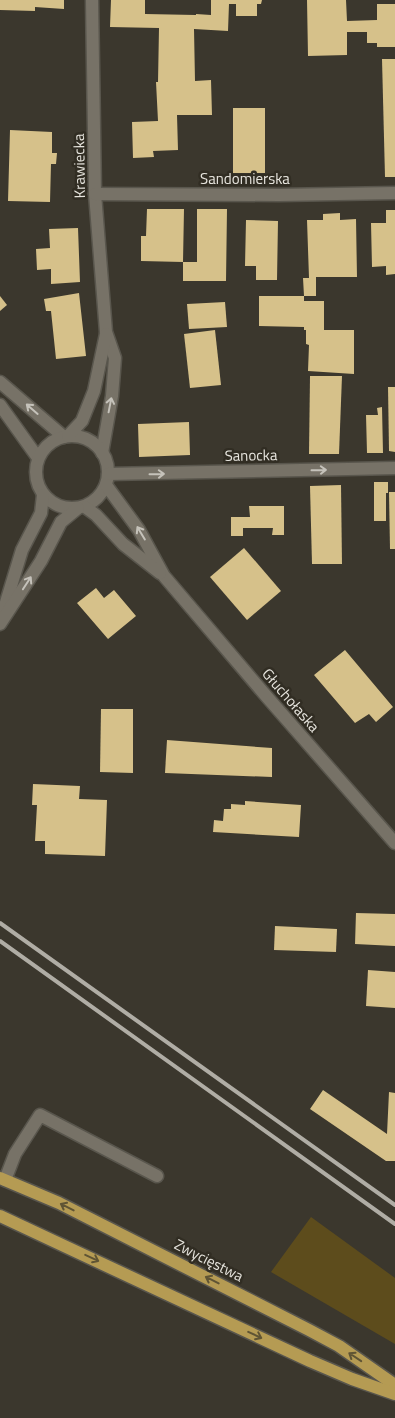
<svg xmlns="http://www.w3.org/2000/svg" width="395" height="1418" font-family="'Titillium Web',sans-serif">
  <rect width="100%" height="100%" fill="#3b372d"/>
  <path fill="#5d4c1c" d="M311,1217L395,1278V1344L271,1272Z"/>
  <g fill="#d6c18a">
    <path d="M0,0H64V9L35,7V11L0,10Z"/>
    <path d="M111,0H145V14L196,15V14L211,15V0H262L261,4H257V16H236V4H229L228,31L194,29L195,81L211,80L212,115H177L178,150L153,151L154,157L133,158L132,122L158,121L156,82H158L159,28L110,27Z"/>
    <path d="M307,0H346L347,21L377,20V4H395V47H377V43H367V32H347V55L308,56Z"/>
    <path d="M382,59H395V177H385Z"/>
    <rect x="233" y="108" width="32" height="65"/>
    <path d="M10,130L52,132V153H57L56,164H51L50,202L8,201Z"/>
    <path d="M147,209H184L183,262L141,261V236H146Z"/>
    <path d="M197,209H227L226,281H183V262H197Z"/>
    <path d="M386,210H395V274L386,275V266L372,267L371,223H386Z"/>
    <path d="M340,213V220L356,219L357,277H316V296H304L303,278H309L307,220H323V214Z"/>
    <path d="M246,220L278,221L277,280H256V266H245Z"/>
    <path d="M78,228L80,282L51,284V269L37,270L36,249L50,248L49,229Z"/>
    <path d="M79,293L86,356L56,359L51,311H46L44,299Z"/>
    <path d="M0,296L7,305L0,311Z"/>
    <path d="M259,296H304V301H324V330H354V374L308,371L309,345L306,344V330H304V327L259,326Z"/>
    <path d="M225,302L227,327L189,329L187,304Z"/>
    <path d="M215,330L221,385L190,388L184,334Z"/>
    <path d="M310,376H342L339,454H309Z"/>
    <path d="M388,387H395V452L389,451Z"/>
    <path d="M382,407L383,453H367L366,415H378L377,408Z"/>
    <path d="M189,422L190,455L139,457L138,424Z"/>
    <path d="M374,482H388V493H386V521H374Z"/>
    <path d="M341,485L342,564H312L310,486Z"/>
    <path d="M389,492H395V549H390Z"/>
    <path d="M249,506H284V535H272L273,528H243V536H231V517H250Z"/>
    <path d="M244,548L281,591L247,620L210,577Z"/>
    <path d="M96,588L104,598L114,590L136,616L108,639L77,603Z"/>
    <path d="M345,650L393,707L376,722L369,714L355,723L314,675Z"/>
    <path d="M101,709H133V773L100,772Z"/>
    <path d="M167,740L272,748V777L165,773Z"/>
    <path d="M33,784L80,786L79,799L107,800L105,856L45,854V841H35L37,805H32Z"/>
    <path d="M245,801L301,805L299,837L213,832L214,820L223,821L224,809H231V804L245,805Z"/>
    <path d="M356,913L395,914V946L355,944Z"/>
    <path d="M275,926L337,929L336,952L274,950Z"/>
    <path d="M368,970L395,972V1008L366,1006Z"/>
    <path d="M323,1090L387,1134L389,1092L395,1093V1161H386L310,1109Z"/>
  </g>
  <g fill="none" stroke-linecap="round" stroke-linejoin="round">
    <g stroke="#59564d" stroke-width="15">
      <g id="minor">
        <path d="M92,0L95,194L106,332L115,358L112,396L102,453"/>
        <path d="M95,194L279,195L395,193"/>
        <path d="M0,382L64,437"/>
        <path d="M0,405L38,458"/>
        <circle cx="72" cy="472" r="36"/>
        <path d="M68,436L82,421L94,391L106,334"/>
        <path d="M108,474L395,468"/>
        <path d="M106,485L139,530L164,576L267,697L395,843"/>
        <path d="M85,507L96,515L123,544L160,573"/>
        <path d="M4,609L22,550L41,513L43,495"/>
        <path d="M0,624L41,561L61,522L78,508"/>
        <path d="M5,1180L15,1154L40,1115L157,1176"/>
      </g>
    </g>
    <g stroke="#59564d" stroke-width="15">
      <g id="major">
        <path d="M0,1178L59,1203L309,1330L339,1346L395,1385"/>
        <path d="M0,1216L310,1361L352,1379L395,1394"/>
      </g>
    </g>
    <use href="#minor" stroke="#777267" stroke-width="12"/>
    <use href="#major" stroke="#b59b53" stroke-width="12"/>
    <g stroke="#b0ada5" stroke-width="4">
      <path d="M0,923L395,1205"/>
      <path d="M0,941L395,1224"/>
    </g>
  </g>
  <defs><path id="oneway-shaft" d="M-6 0H5M1.5-3L5.5 0L1.5 3" fill="none" stroke-width="1.6" stroke-linecap="round" stroke-linejoin="round" transform="scale(1.25)"/></defs>
  <g stroke="#c5c2ba">
    <use href="#oneway-shaft" transform="translate(110 405) rotate(-79)"/>
    <use href="#oneway-shaft" transform="translate(32 409) rotate(-139)"/>
    <use href="#oneway-shaft" transform="translate(319 470) rotate(-1)"/>
    <use href="#oneway-shaft" transform="translate(157 474) rotate(-1)"/>
    <use href="#oneway-shaft" transform="translate(141 533) rotate(-121)"/>
    <use href="#oneway-shaft" transform="translate(27 583) rotate(-57)"/>
  </g>
  <g stroke="#5f5434">
    <use href="#oneway-shaft" transform="translate(67 1207) rotate(-153)"/>
    <use href="#oneway-shaft" transform="translate(92 1258) rotate(25)"/>
    <use href="#oneway-shaft" transform="translate(212 1280) rotate(-153)"/>
    <use href="#oneway-shaft" transform="translate(255 1335) rotate(25)"/>
    <use href="#oneway-shaft" transform="translate(355 1357) rotate(-146)"/>
  </g>
  <g text-anchor="middle" dominant-baseline="central" stroke-width="5" stroke-linejoin="round" paint-order="stroke">
    <g font-size="15" fill="#e7e5de" stroke="#312d23">
      <text transform="translate(79 166) rotate(-91)">Krawiecka</text>
      <text x="245" y="178">Sandomierska</text>
      <text transform="translate(251 455) rotate(-1)">Sanocka</text>
      <text transform="translate(291 700) rotate(49)">Głuchołaska</text>
      <text transform="translate(209 1260) rotate(27)">Zwycięstwa</text>
    </g>
  </g>
</svg>
